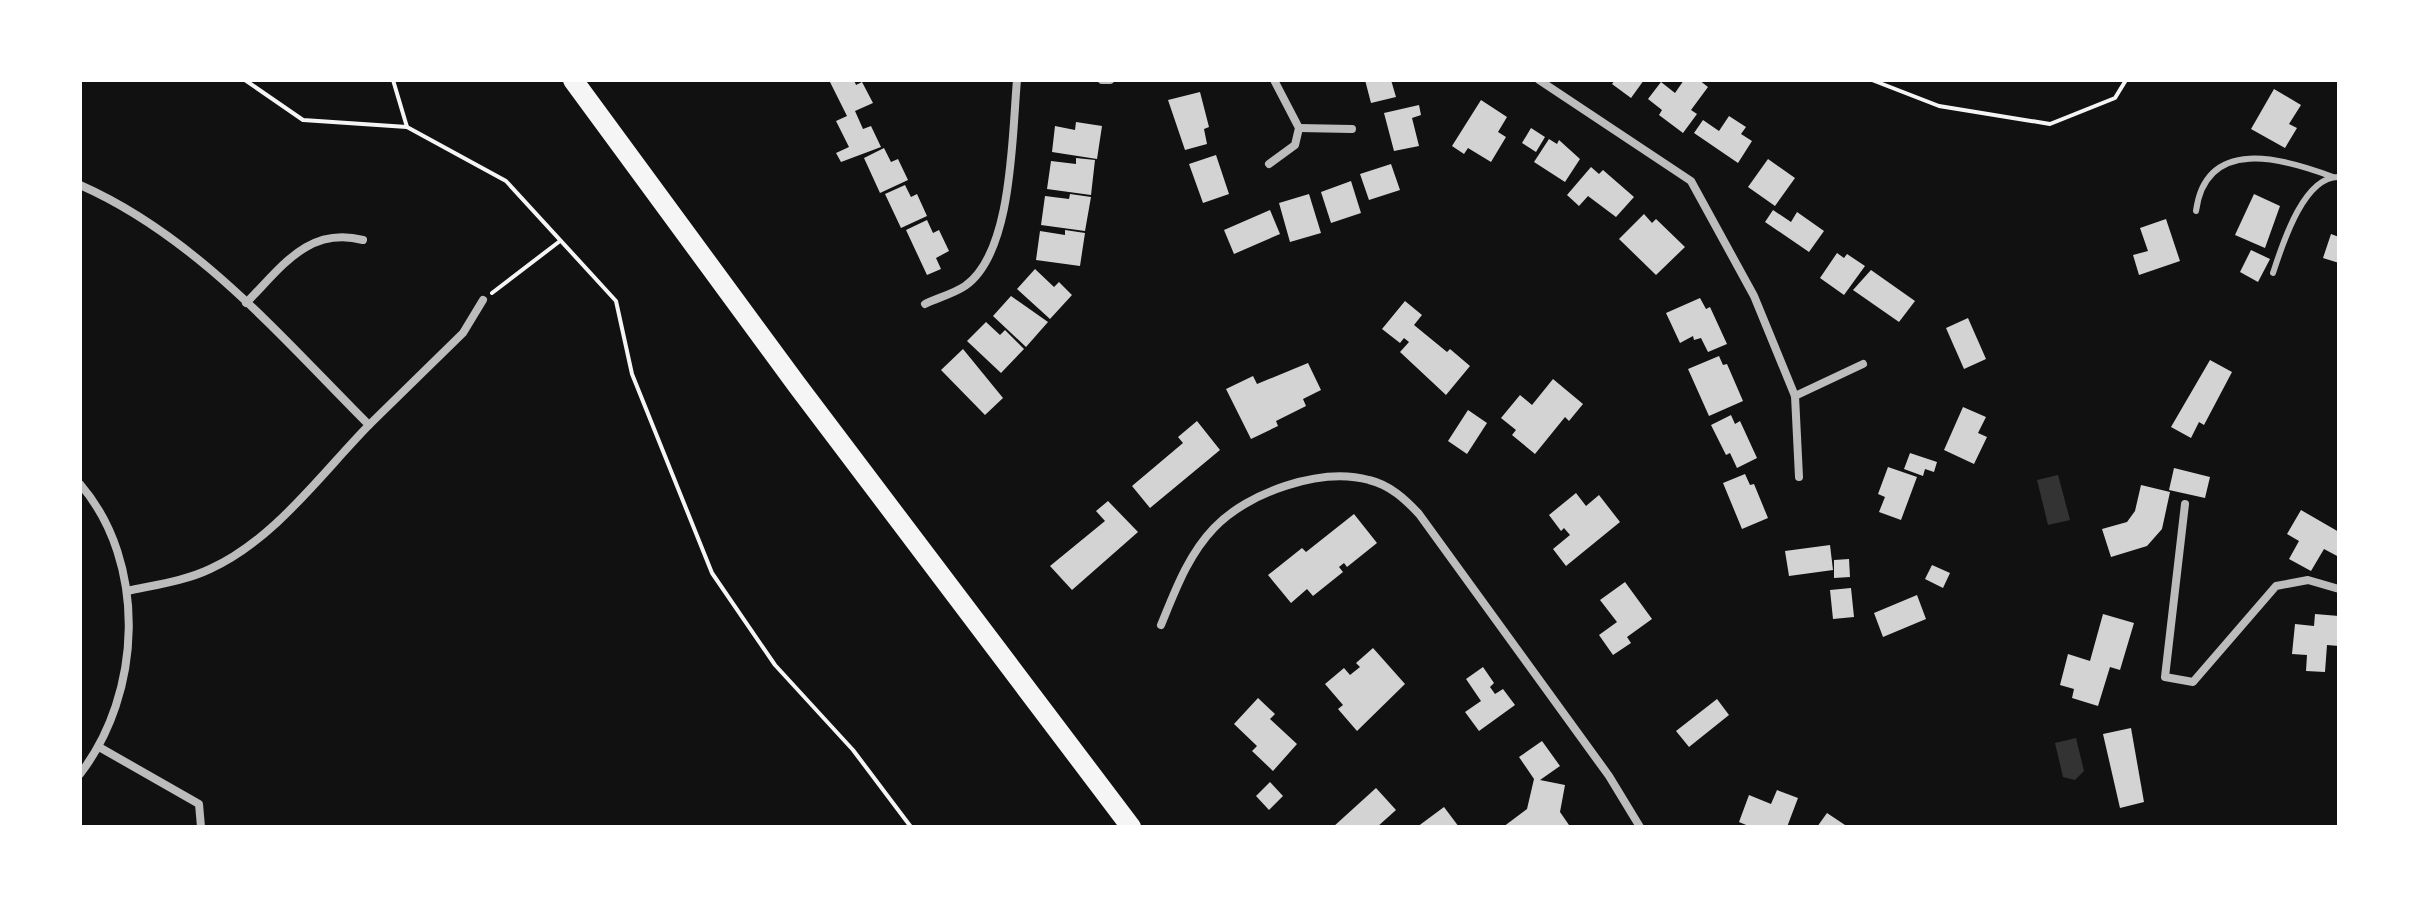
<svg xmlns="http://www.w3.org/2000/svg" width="2419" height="907" font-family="Cabin,sans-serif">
  <rect width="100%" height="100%" fill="#111"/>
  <g fill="#333">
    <path d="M2058,475L2070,520L2048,525L2037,480Z"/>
    <path d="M2076,738L2084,771L2075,780L2063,777L2055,743Z"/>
  </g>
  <g fill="#d3d3d3">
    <path d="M834,80H854L856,85L862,82L873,103L855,111L863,129L871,126L881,147L841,162L836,153L849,147L836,121L847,116L830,82Z"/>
    <path d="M1365,80H1391L1396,97L1371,103Z"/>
    <path d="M1615,80H1644L1631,98L1612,84Z"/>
    <path d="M1684,80H1699L1708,87L1691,110L1697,114L1683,133L1659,115L1662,110L1648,99L1661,82L1675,93Z"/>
    <path d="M2274,89L2301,105L2289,124L2297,128L2285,148L2251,129Z"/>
    <path d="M1200,92L1209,127L1204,129L1207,144L1185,150L1168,100Z"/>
    <path d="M1481,100L1507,117L1498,132L1506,137L1491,162L1468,148L1464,154L1452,146Z"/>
    <path d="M1419,105L1421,115L1412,118L1419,146L1394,151L1384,113Z"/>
    <path d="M1729,116L1746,127L1741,134L1752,141L1738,163L1694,133L1703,120L1719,131Z"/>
    <path d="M1076,122L1102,126L1097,159L1052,152L1055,126L1075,130Z"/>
    <path d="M1531,128L1545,137L1536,152L1522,143Z"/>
    <path d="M1549,139L1557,144L1559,140L1580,159L1565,182L1534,162Z"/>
    <path d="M884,148L891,162L898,159L908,180L880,193L864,158Z"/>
    <path d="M1216,155L1229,194L1203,203L1189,164Z"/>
    <path d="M1076,158L1095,160L1091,195L1047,189L1051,161L1076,164Z"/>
    <path d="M1768,159L1795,178L1775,206L1748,187Z"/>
    <path d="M1391,164L1400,190L1369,200L1360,174Z"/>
    <path d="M1591,167L1599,174L1603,170L1634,197L1616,217L1588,196L1579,206L1567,195Z"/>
    <path d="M1351,181L1361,213L1331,223L1321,192Z"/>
    <path d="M905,185L911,197L917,194L927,216L901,228L885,194Z"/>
    <path d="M1070,194L1091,197L1085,231L1041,225L1045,196L1069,199Z"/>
    <path d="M1309,194L1321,233L1290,242L1279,203Z"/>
    <path d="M2254,194L2280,206L2265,248L2235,235Z"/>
    <path d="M1270,210L1280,234L1234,254L1224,230Z"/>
    <path d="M1773,210L1791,222L1797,212L1824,231L1809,252L1765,222Z"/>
    <path d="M1644,214L1652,223L1656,219L1685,247L1656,275L1619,239Z"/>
    <path d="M2166,219L2180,261L2139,275L2133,255L2148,251L2140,228Z"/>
    <path d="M927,220L933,233L939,230L949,251L936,258L941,269L927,275L906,230Z"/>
    <path d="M1065,230L1085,233L1080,266L1036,260L1040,231L1065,235Z"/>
    <path d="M2331,234L2339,237V263L2323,258Z"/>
    <path d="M2251,250L2270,259L2258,282L2240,272Z"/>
    <path d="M1837,253L1844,258L1847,254L1865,266L1844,295L1820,278Z"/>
    <path d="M1035,269L1054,287L1059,282L1072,295L1050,319L1017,289Z"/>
    <path d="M1871,270L1915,301L1899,322L1853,290Z"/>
    <path d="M1011,296L1048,322L1026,347L993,316Z"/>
    <path d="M1700,298L1706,309L1710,307L1727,344L1708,352L1701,338L1694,340L1693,336L1680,343L1666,313Z"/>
    <path d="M1405,301L1422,315L1414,325L1447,352L1450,349L1470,366L1446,395L1400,352L1409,342L1404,338L1400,343L1382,329Z"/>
    <path d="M1968,318L1986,359L1964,369L1946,328Z"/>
    <path d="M986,322L1000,335L1005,330L1024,349L1001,373L967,341Z"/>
    <path d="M963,349L1003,398L985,415L941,370Z"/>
    <path d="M1719,356L1723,365L1727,364L1743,401L1709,416L1688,369Z"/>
    <path d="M2210,360L2232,372L2204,425L2199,422L2191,438L2171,427Z"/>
    <path d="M1308,363L1321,390L1303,399L1306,406L1276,421L1278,426L1251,439L1226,389L1253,376L1257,384Z"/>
    <path d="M1553,379L1583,404L1569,421L1565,417L1535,454L1512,435L1516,430L1501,418L1520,395L1532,405Z"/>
    <path d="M1963,407L1986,417L1978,433L1987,437L1974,464L1944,450Z"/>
    <path d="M1468,410L1487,423L1467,454L1448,441Z"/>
    <path d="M1731,415L1735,424L1740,421L1757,458L1737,468L1730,453L1726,455L1711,425Z"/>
    <path d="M1197,421L1220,450L1150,508L1132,486L1183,443L1178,437Z"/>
    <path d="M1910,453L1937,462L1934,472L1925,469L1923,476L1904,469Z"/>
    <path d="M1888,467L1917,477L1901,520L1879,512L1885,497L1878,494Z"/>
    <path d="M2174,468L2210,477L2205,498L2169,490Z"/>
    <path d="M1745,474L1750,485L1754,484L1768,518L1742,529L1723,483Z"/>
    <path d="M2141,485L2170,492L2162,529L2147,546L2111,557L2102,529L2127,522L2135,511Z"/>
    <path d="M1576,493L1586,506L1599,495L1620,522L1566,566L1553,549L1570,535L1564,528L1561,531L1549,515Z"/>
    <path d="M1108,501L1138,532L1072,590L1050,566L1105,521L1096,511Z"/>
    <path d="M2301,510L2339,532V557L2324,549L2311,571L2289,559L2299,541L2287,534Z"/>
    <path d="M1354,514L1377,543L1347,567L1344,563L1339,567L1343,572L1313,596L1307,589L1291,603L1268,575L1302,548L1306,552Z"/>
    <path d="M1830,545L1833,570L1789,576L1785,551Z"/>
    <path d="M1849,559L1850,577L1834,578V560Z"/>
    <path d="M1932,565L1950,573L1943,588L1925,579Z"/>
    <path d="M1625,582L1652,619L1627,637L1631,643L1613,655L1599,635L1617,622L1600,600Z"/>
    <path d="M1851,588L1854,617L1833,619L1830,590Z"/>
    <path d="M1917,595L1926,619L1883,637L1874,613Z"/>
    <path d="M2103,614L2134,623L2120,670L2110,667L2098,706L2072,698L2074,689L2060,685L2068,654L2090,661Z"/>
    <path d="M2315,614L2339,616V646L2327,645L2325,672L2306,671L2307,655L2292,654L2295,624L2314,626Z"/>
    <path d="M1373,648L1405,684L1357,731L1338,709L1343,705L1325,684L1344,668L1350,675L1360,667L1356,663Z"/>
    <path d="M1483,667L1494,683L1490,687L1495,694L1503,689L1515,705L1479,731L1465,712L1481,701L1466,679Z"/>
    <path d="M1258,698L1275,714L1270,719L1297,744L1273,771L1252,751L1257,746L1234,724Z"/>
    <path d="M1717,699L1729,715L1689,747L1676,731Z"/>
    <path d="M2131,728L2144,802L2120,808L2103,734Z"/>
    <path d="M1542,741L1560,766L1540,780L1565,785L1560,812L1569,825L1503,827L1527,809L1534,779L1519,757Z"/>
    <path d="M1270,782L1283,796L1269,810L1256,796Z"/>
    <path d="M1376,788L1396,810L1377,827H1333Z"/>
    <path d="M1777,790L1798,798L1787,827H1751L1739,822L1749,795L1771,804Z"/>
    <path d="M1444,807L1459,827H1417Z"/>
    <path d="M1827,813L1848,827H1817Z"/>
  </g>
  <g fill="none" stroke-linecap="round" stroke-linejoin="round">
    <g stroke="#f5f5f5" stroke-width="4">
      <path d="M245,80L303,120L407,127L506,181L616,301L632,374L712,573L775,665L853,750L911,827"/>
      <path d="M393,80L407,127"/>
      <path d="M1872,80L1939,106L2050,124L2115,98L2126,80"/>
      <path d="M492,293L560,241"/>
    </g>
    <g stroke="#bcbcbc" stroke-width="6">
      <path d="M2196,211C2206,136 2283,158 2333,177"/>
      <path d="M2273,273C2282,246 2303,176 2339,177"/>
    </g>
    <g stroke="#bcbcbc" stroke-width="8">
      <path d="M1102,80H1110"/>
      <path d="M1539,80L1691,181L1754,296L1795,396L1799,477"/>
      <path d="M1299,128L1352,129"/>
      <path d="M1269,164L1295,145L1299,128L1274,80"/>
      <path d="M80,185C196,236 281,337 369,425C321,474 274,540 210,569C185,581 154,585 127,591"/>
      <path d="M246,303C282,267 308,226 363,240"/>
      <path d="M925,304C937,298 953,294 965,286C1013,253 1012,134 1017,80"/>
      <path d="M1795,396L1863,364"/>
      <path d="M369,425L463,333L483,300"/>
      <path d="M80,484C148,563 142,694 80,774"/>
      <path d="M2185,504L2165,677L2193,682L2276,586L2308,580L2339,589"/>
      <path d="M1161,625C1175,591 1188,555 1214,528C1248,492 1321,467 1369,480C1390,485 1405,499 1419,514L1609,776L1640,827"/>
      <path d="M99,747L199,804L201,827"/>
    </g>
    <path stroke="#f5f5f5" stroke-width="20" d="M573,80L797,385L1131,827"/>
  </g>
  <rect width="2419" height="907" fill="none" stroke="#ffffff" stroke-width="164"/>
</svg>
